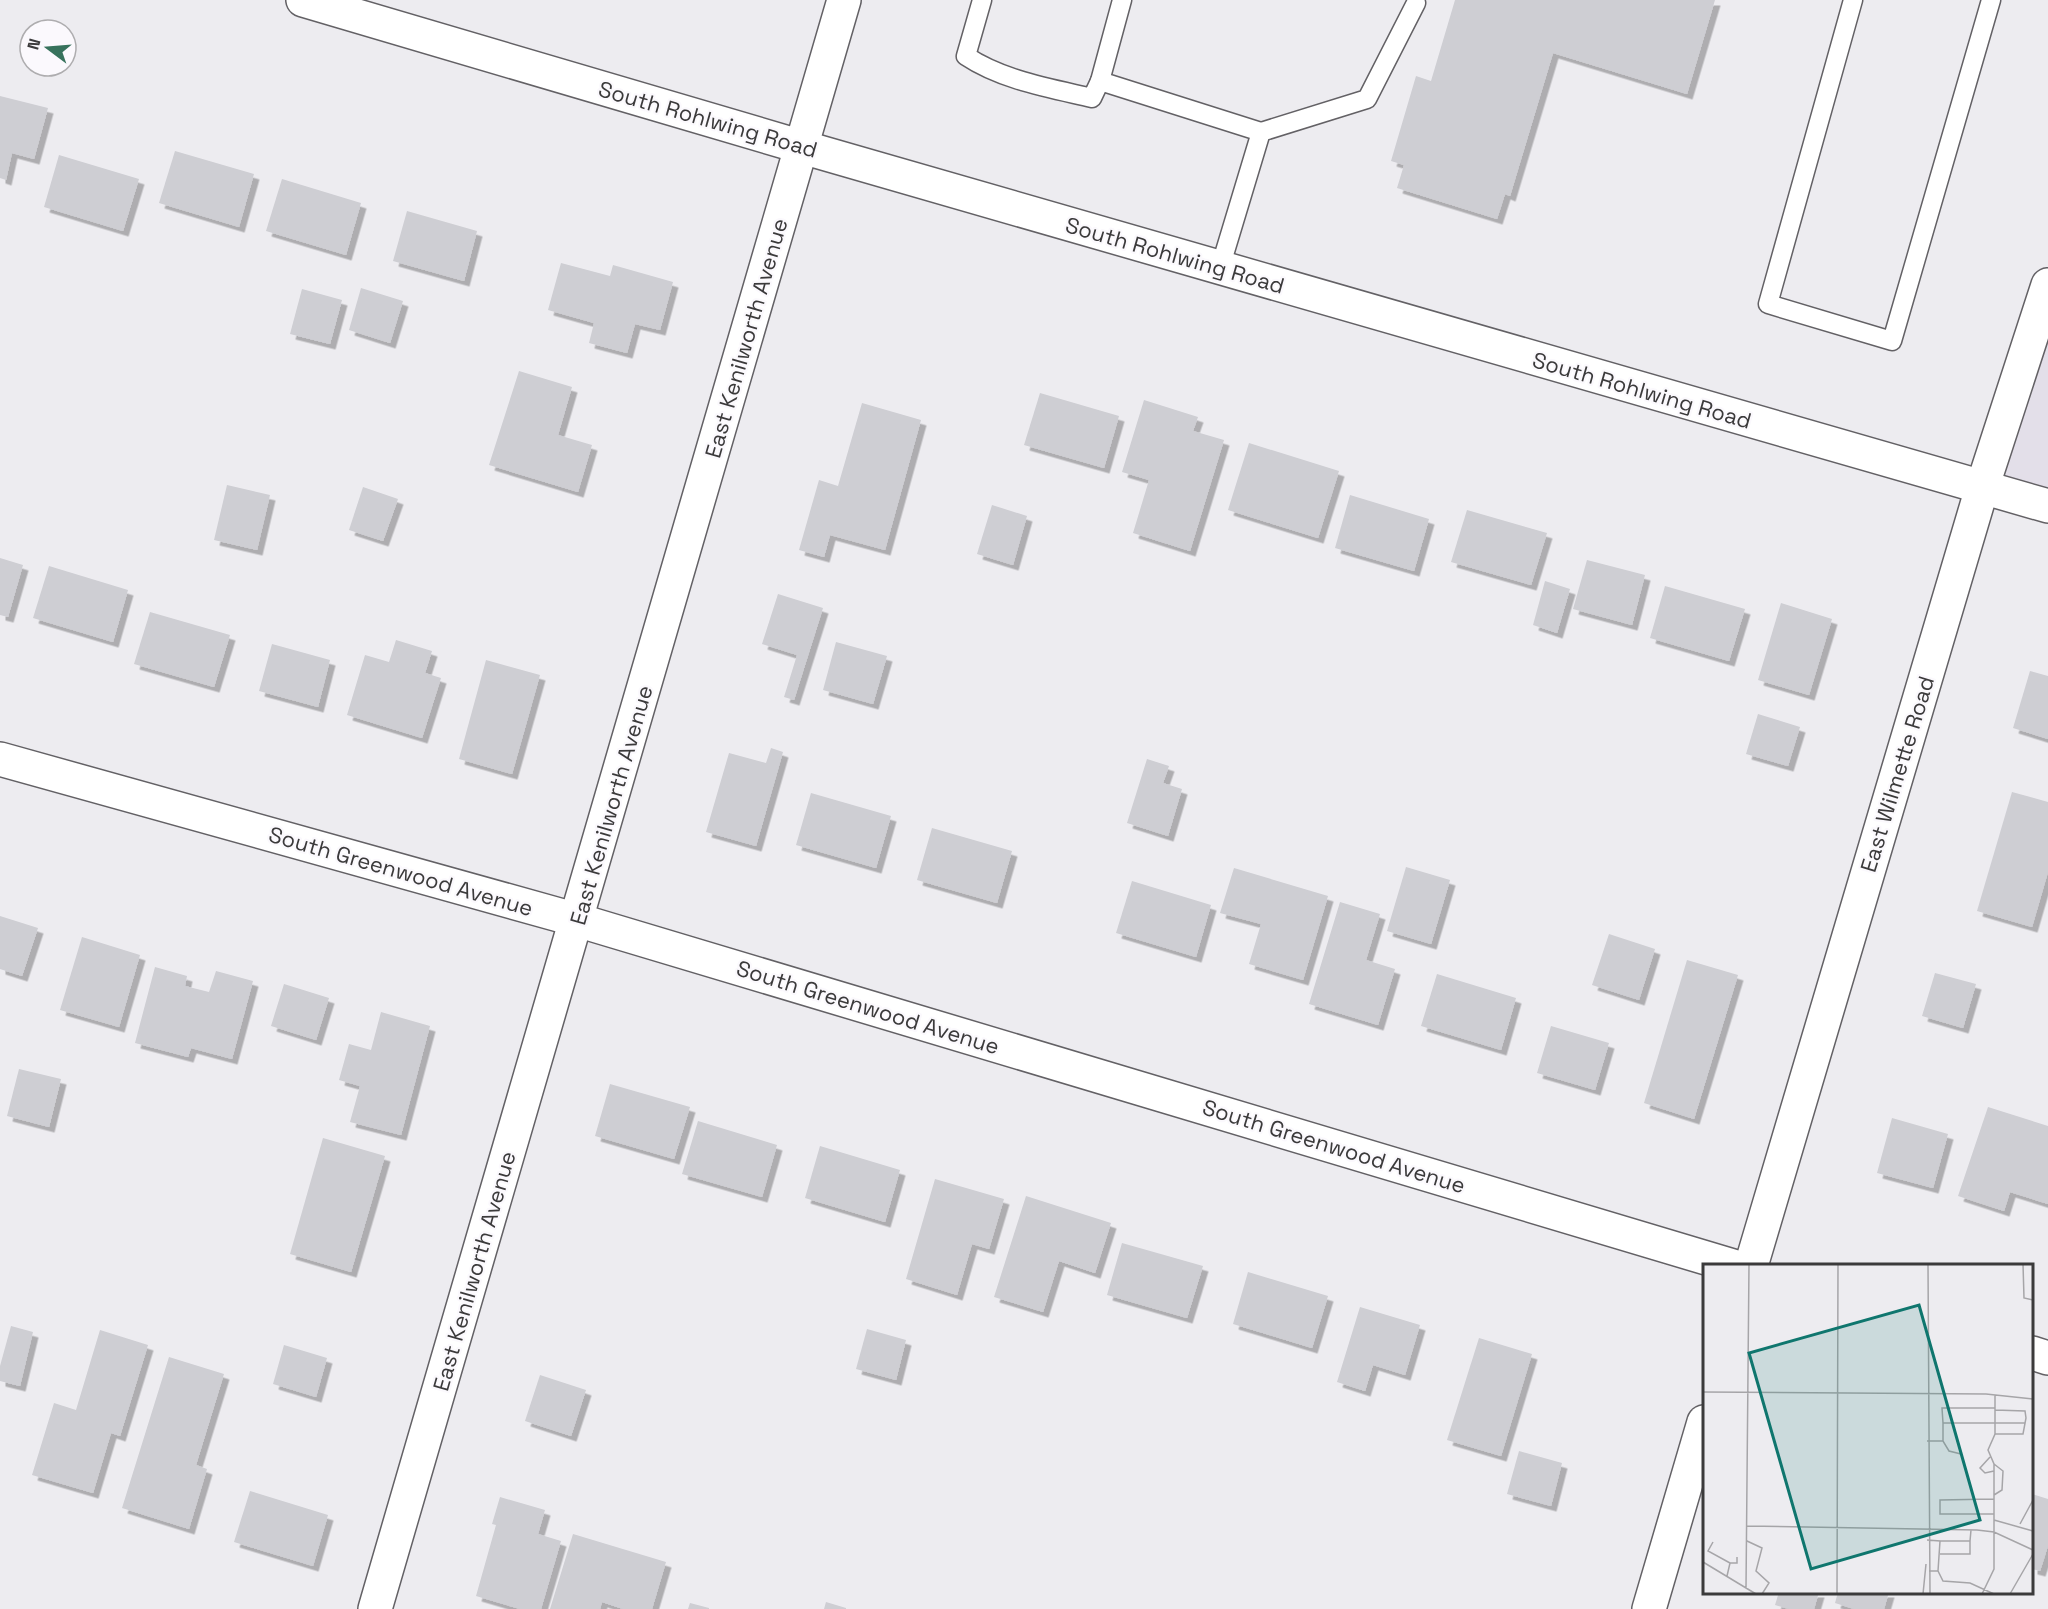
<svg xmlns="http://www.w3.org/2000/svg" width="2048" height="1609" font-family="'Space Grotesk',sans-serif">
  <defs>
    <filter id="shadow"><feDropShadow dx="5.5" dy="5.5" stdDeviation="0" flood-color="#0004"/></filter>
  </defs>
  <rect width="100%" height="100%" fill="#edecf0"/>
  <path fill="#e3dfe9" d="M2048,285V506L1982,488Z"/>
  <g fill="#ceced3" filter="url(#shadow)">
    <path d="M1455,0H1715L1687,94L1553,53L1510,196L1505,194L1497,219L1397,188L1404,165L1391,161L1416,76L1431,81Z"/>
    <path d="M0,96L48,108L34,159L12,153L6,180L0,178Z"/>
    <path d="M175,151L254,174L239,227L159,203Z"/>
    <path d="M59,155L139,179L123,231L44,207Z"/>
    <path d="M282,179L361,203L346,255L266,231Z"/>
    <path d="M407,211L477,231L464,281L393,261Z"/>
    <path d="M561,263L610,276L613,265L673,282L660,330L635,324L627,353L589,343L594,323L548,310Z"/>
    <path d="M361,288L403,301L390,343L349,330Z"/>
    <path d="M302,289L342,300L330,344L290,334Z"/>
    <path d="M519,371L572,387L558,435L592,445L578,492L489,465Z"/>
    <path d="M1040,393L1119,416L1104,468L1024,445Z"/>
    <path d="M1144,400L1198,417L1193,431L1224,440L1190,551L1133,533L1149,480L1122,472Z"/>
    <path d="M862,403L921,420L885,550L830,535L824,557L799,550L819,480L838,486Z"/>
    <path d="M1249,443L1339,471L1318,538L1228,510Z"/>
    <path d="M227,485L270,495L257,550L214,540Z"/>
    <path d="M363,487L398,499L383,541L349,530Z"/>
    <path d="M1350,495L1429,519L1414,571L1335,548Z"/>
    <path d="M992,505L1027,516L1013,565L977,554Z"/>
    <path d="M1467,510L1547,533L1531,585L1451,562Z"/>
    <path d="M0,558L23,565L8,617L0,615Z"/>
    <path d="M1587,560L1645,575L1632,625L1573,609Z"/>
    <path d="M49,566L128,590L113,642L33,618Z"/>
    <path d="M1545,581L1570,589L1557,633L1533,625Z"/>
    <path d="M1665,586L1745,609L1729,661L1650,638Z"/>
    <path d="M778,594L823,608L794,700L784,697L797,655L762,644Z"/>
    <path d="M1781,603L1832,619L1809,695L1758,680Z"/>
    <path d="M150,612L230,635L214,687L134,664Z"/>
    <path d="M396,640L432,651L425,673L441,678L422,738L347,715L365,655L389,662Z"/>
    <path d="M836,642L887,656L873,704L823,690Z"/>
    <path d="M272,644L330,660L318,707L259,691Z"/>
    <path d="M486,660L540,675L512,774L459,759Z"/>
    <path d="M2030,671L2048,676V739L2013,728Z"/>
    <path d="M1758,714L1800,727L1788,766L1746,754Z"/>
    <path d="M771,748L783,752L756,846L706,832L729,753L766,763Z"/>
    <path d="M1147,759L1169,766L1163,783L1182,789L1168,836L1127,823Z"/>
    <path d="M2012,792L2048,802V872L2032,927L1977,911Z"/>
    <path d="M811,793L891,816L876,868L796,845Z"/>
    <path d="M932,828L1012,851L997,903L917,880Z"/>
    <path d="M1406,867L1450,880L1431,944L1387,931Z"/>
    <path d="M1234,868L1328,896L1303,980L1249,964L1261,924L1220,913Z"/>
    <path d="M1132,881L1211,905L1196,957L1116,933Z"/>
    <path d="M1340,902L1380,914L1366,960L1395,969L1378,1025L1309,1004Z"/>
    <path d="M0,916L38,928L22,976L0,969Z"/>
    <path d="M1609,934L1655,949L1639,1000L1592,985Z"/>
    <path d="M82,937L140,955L119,1027L60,1010Z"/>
    <path d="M1687,960L1738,975L1694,1119L1644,1103Z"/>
    <path d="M155,967L187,976L185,986L209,992L216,971L253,981L232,1059L191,1048L188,1057L135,1043Z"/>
    <path d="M1935,973L1976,984L1963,1028L1922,1016Z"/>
    <path d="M1437,974L1516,998L1501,1050L1421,1026Z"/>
    <path d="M284,984L329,998L316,1040L271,1026Z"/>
    <path d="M381,1012L430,1026L401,1135L350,1122L360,1086L339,1080L349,1044L371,1050Z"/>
    <path d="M1551,1026L1609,1043L1595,1090L1537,1073Z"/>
    <path d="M19,1069L61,1079L49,1127L7,1116Z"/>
    <path d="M610,1084L690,1107L674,1159L595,1136Z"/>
    <path d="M1988,1107L2048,1126V1204L2010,1192L2004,1211L1958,1196Z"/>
    <path d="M1892,1118L1948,1134L1933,1188L1877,1173Z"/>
    <path d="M698,1121L777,1145L762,1197L682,1174Z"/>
    <path d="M323,1138L385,1156L351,1272L290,1254Z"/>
    <path d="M820,1146L900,1170L885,1222L805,1198Z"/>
    <path d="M935,1179L1004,1199L989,1249L972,1244L957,1295L906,1279Z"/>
    <path d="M1026,1196L1111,1223L1095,1273L1059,1261L1043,1312L994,1297Z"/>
    <path d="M1122,1243L1203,1266L1187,1318L1107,1295Z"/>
    <path d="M1248,1272L1328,1296L1312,1348L1233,1324Z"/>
    <path d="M1360,1307L1420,1325L1405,1375L1373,1365L1365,1391L1337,1382Z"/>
    <path d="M11,1326L33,1332L20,1386L0,1381V1366Z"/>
    <path d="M867,1329L906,1340L896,1380L856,1369Z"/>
    <path d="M100,1330L148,1345L120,1436L111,1433L93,1493L32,1475L54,1403L76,1410Z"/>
    <path d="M1479,1338L1532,1354L1501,1456L1447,1440Z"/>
    <path d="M284,1345L327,1358L316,1397L273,1384Z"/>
    <path d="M169,1357L224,1374L196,1465L207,1469L189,1529L122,1508Z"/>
    <path d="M540,1375L586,1390L571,1436L525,1421Z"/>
    <path d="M1519,1451L1562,1463L1551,1506L1507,1494Z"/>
    <path d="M250,1491L328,1515L313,1566L234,1542Z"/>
    <path d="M2032,1494L2048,1499V1546L2040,1571L2032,1569Z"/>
    <path d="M500,1497L545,1510L538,1534L561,1541L541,1609H520L476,1596L496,1525L492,1524Z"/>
    <path d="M573,1534L666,1562L652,1609H623L602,1602L600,1609H550Z"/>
    <path d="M1779,1592H1819L1814,1609H1789L1775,1605Z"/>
    <path d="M1838,1592H1889L1884,1609H1854L1835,1603Z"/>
    <path d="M826,1602L846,1608V1609H824Z"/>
    <path d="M690,1603L709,1608V1609H688Z"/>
  </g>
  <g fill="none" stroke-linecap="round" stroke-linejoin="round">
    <g stroke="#636165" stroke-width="21">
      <g id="service">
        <path d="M982,0L966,56C1002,80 1049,88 1092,98L1100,81"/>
        <path d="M1122,0L1100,81L1261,132"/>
        <path d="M1853,0L1768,304L1892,341L1991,0"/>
        <path d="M1220,268L1261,132L1367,99L1416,3"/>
      </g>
    </g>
    <g stroke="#636165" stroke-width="36">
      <g id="minor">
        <path d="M0,759L577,920L1733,1266"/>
        <path d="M1751,1266L1982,488L2048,285"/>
        <path d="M2032,1353L2048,1358"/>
        <path d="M375,1609L844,0"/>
        <path d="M1649,1609L1704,1422"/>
      </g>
    </g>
    <g stroke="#636165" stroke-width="36">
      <path id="tertiary" d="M303,0L802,147L2048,506"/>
    </g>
    <use href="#service" stroke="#fff" stroke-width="18"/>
    <use href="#minor" stroke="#fff" stroke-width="33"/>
    <use href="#tertiary" stroke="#fff" stroke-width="33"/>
  </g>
  <g text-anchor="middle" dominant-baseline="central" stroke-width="4.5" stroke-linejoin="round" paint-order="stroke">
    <g font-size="22" fill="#3b3a3b" stroke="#fbf9fd">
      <text transform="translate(708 119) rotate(16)">South Rohlwing Road</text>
      <text transform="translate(1175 255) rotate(16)">South Rohlwing Road</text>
      <text transform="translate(746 338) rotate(-74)">East Kenilworth Avenue</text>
      <text transform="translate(1642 390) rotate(16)">South Rohlwing Road</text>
      <text transform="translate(1897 774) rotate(-73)">East Wilmette Road</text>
      <text transform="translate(611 805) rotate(-74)">East Kenilworth Avenue</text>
      <text transform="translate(401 871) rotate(16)">South Greenwood Avenue</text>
      <text transform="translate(868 1007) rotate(17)">South Greenwood Avenue</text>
      <text transform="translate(1334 1146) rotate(17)">South Greenwood Avenue</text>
      <text transform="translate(474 1271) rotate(-74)">East Kenilworth Avenue</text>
    </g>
  </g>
  <g transform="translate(1703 1264)">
    <rect width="330" height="330" fill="#edecf0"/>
    <path fill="none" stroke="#a6a5a8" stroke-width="1.5" d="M225,0L227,330M320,0L321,34L330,36M0,128L283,130L330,135M240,159L239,144H292M292,170H320L323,154L322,147L292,146M224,177H240L246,187L258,190M240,177V159H322M287,193L277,204L282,209L291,207M291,200L300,207L299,226L291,231M291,235L237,236V250H291M291,256L330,267M317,260L330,236M44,262L274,266L291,268L330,286M224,276L237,277L235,307M44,277L59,284L53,307L66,319L59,330M237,277H267L268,266M10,278L5,287L27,299M237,290H267V277M0,298L53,330M226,307H235L240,317L267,319L291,330M24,312L27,299H34V293M43,324L46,0M134,330L135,0M220,330L223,300M279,330L291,305V200L285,186L292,170V131M307,330L330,290"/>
    <path fill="#0f766e" fill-opacity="0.15" stroke="#0f766e" stroke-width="3" d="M216,41L277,256L108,305L46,89Z"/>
    <rect width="330" height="330" fill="none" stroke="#3b3a3b" stroke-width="3"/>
  </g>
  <g transform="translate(48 48) rotate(286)"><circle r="28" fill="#fbf9fd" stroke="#aeadaf" stroke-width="1.5"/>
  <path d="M0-4.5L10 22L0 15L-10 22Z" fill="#37725c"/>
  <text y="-9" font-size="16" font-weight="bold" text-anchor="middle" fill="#3b3a3b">N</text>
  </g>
</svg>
